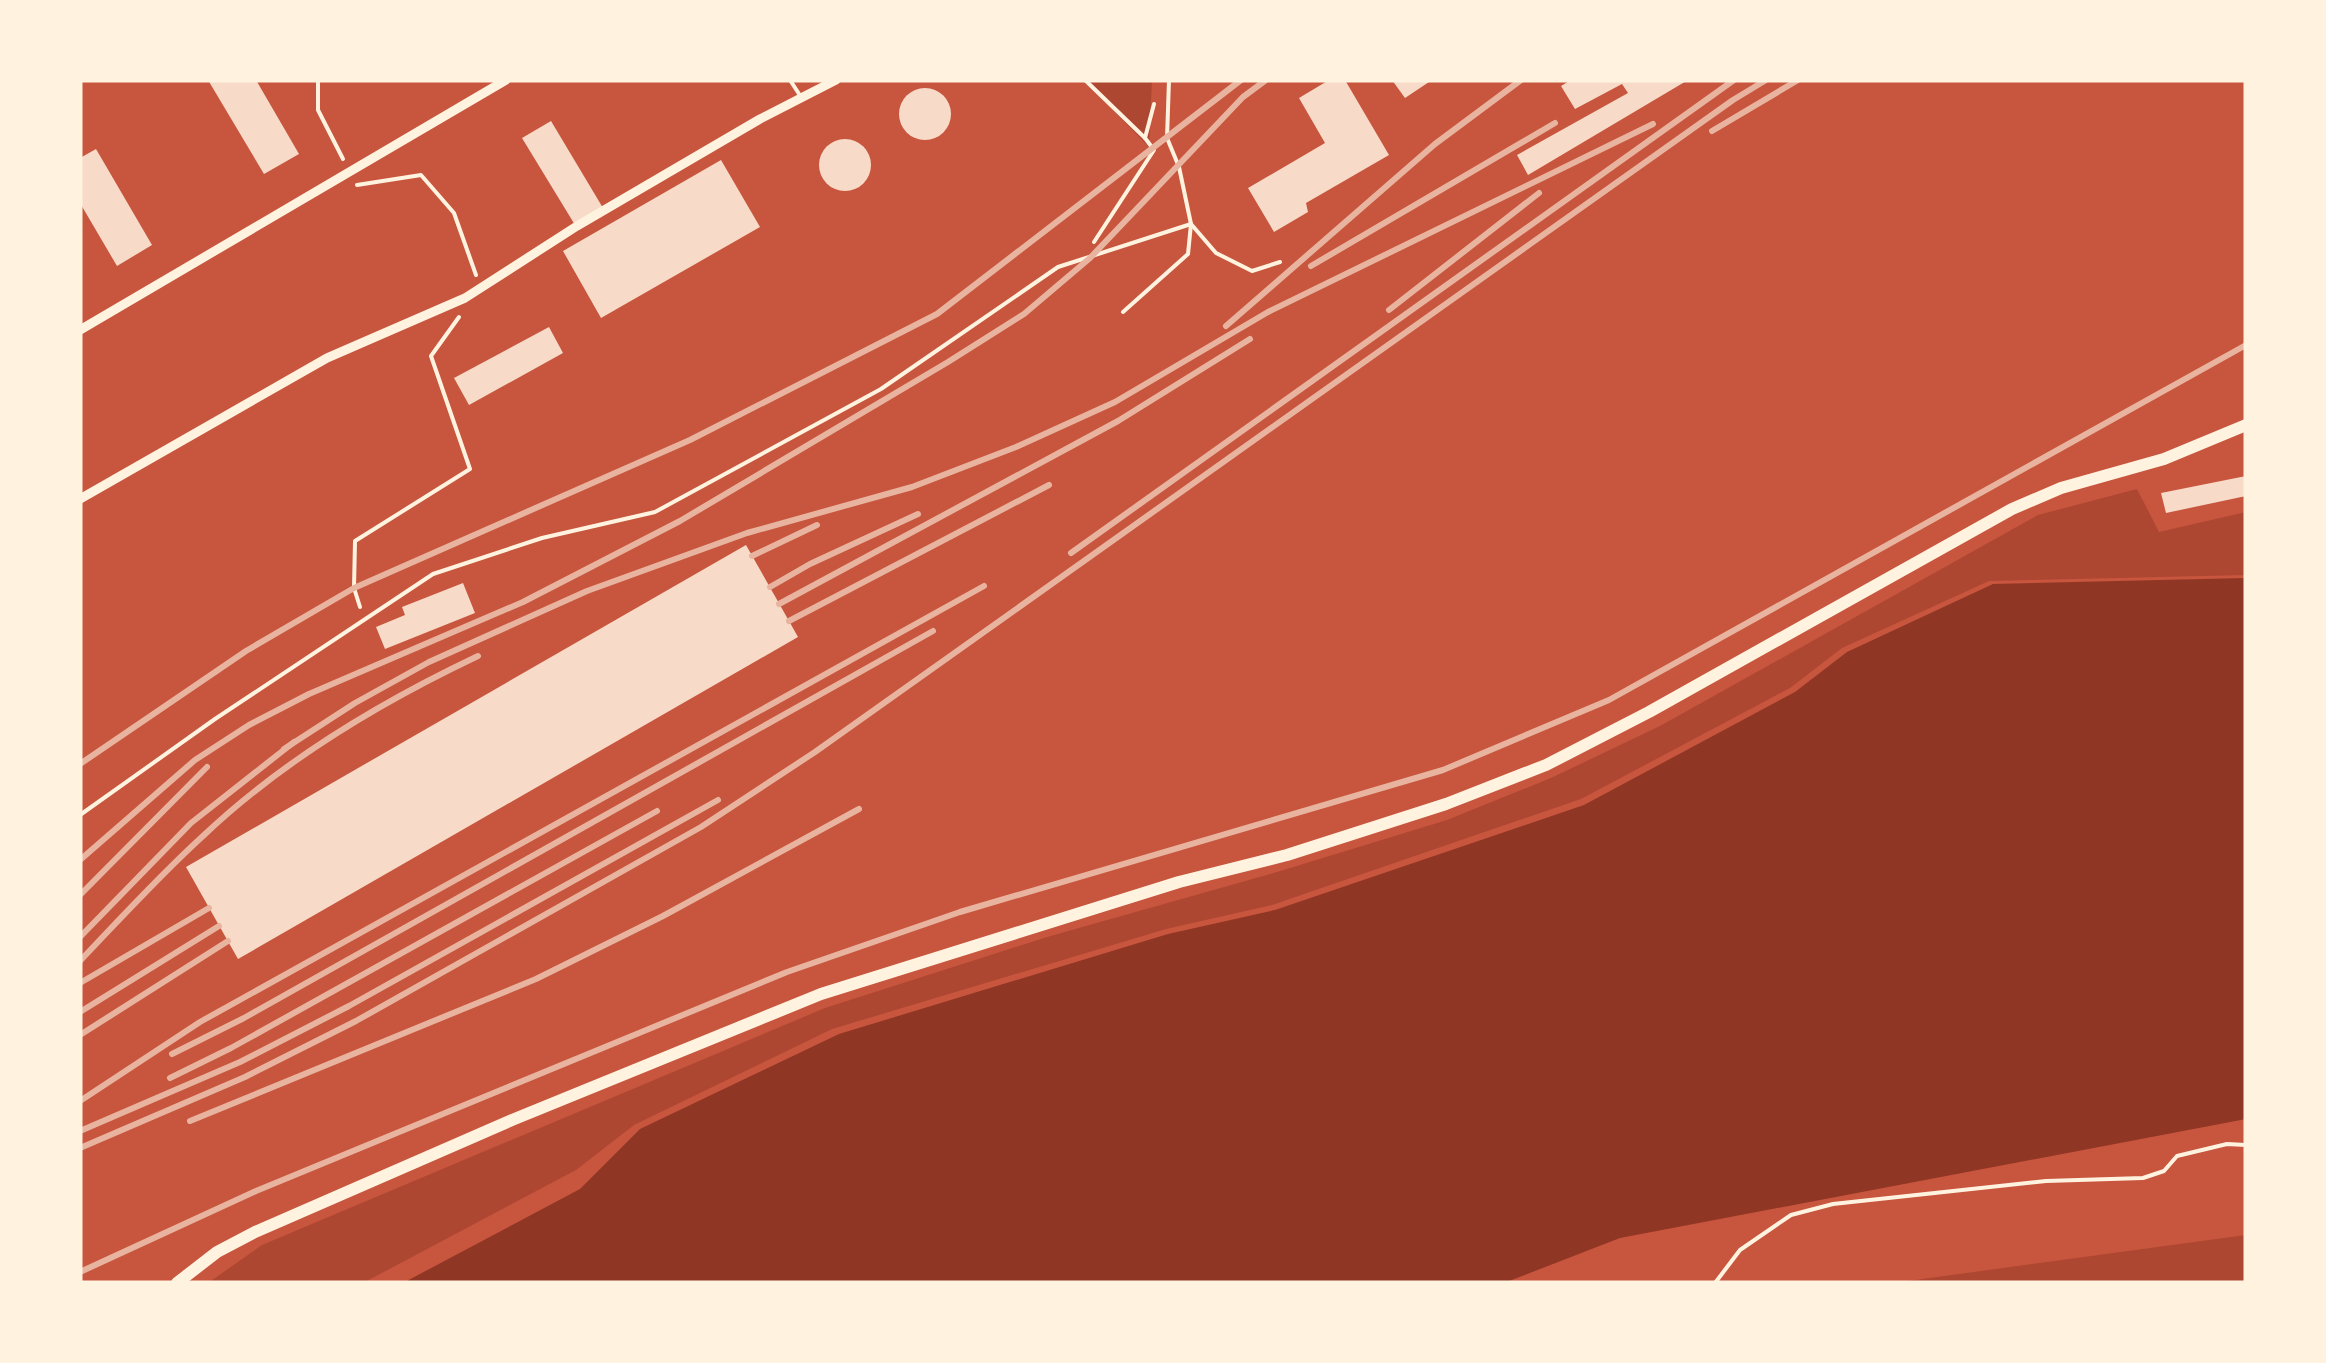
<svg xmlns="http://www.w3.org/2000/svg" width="2326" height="1363" font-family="'Nunito Sans',sans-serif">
  <rect width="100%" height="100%" fill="#c8553d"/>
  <g fill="#ae4732">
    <path d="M1084,80H1152L1149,147Z"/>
    <path d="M2137,489L2159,532L2246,512V575L1989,581L1842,648L1790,688L1581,799L1272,905L1166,929L832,1029L634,1125L576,1170L363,1283H208L262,1245L825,1008L1047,937L1277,872L1447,820L1551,778L1660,726L2038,515Z"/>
    <path d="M2246,1235V1283H1893Z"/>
  </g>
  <path fill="#8f3625" d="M2246,578V1119L1620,1238L1504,1283H403L580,1189L640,1129L839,1034L1168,934L1275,910L1584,805L1795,692L1847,652L1993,584Z"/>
  <g fill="#f7dbc8">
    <path d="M208,80H256L299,154L264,174Z"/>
    <path d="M1329,80H1345L1389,155L1306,203L1308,212L1274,232L1248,188L1325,143L1299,98Z"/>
    <path d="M1392,80H1432L1405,98Z"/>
    <path d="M1571,80H1688L1528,175L1517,155L1628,93L1622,84L1575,109L1561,86Z"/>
    <circle cx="925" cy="114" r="26"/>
    <path d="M551,121L603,208L575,225L522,138Z"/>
    <circle cx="845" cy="165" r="26"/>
    <path d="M96,149L152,245L117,266L80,203V158Z"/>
    <path d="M721,160L760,227L601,318L563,251Z"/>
    <path d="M549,327L563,353L469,405L454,378Z"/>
    <path d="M2246,476V496L2166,513L2161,493Z"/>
    <path d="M746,545L798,637L238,959L186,867Z"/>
    <path d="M463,583L475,613L385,649L376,627L405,615L402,607Z"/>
  </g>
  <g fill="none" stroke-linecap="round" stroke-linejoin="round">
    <g stroke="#fff3e0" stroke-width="4">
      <path d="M318,80V110L343,159"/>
      <path d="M1085,80L1145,138"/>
      <path d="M357,185L421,175L454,213L476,275"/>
      <path d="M1094,242L1154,150L1145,138L1154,104"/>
      <path d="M360,607L354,588L355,541L470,469L431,356L459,317"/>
      <path d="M1715,1283L1740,1250L1791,1215L1833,1204L2046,1181L2143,1178L2164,1171L2177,1156L2227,1144L2246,1145"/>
    </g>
    <g stroke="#fff3e0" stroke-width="4">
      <path d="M790,80L801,97"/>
      <path d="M1191,224L1216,253L1252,271L1280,262"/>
      <path d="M1123,312L1188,254L1191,224L1179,167L1167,138L1169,80"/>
      <path d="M80,815L215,719L433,574L542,538L655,512L881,389L1058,267L1191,224"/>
    </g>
    <g stroke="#fff3e0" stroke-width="9">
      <path d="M80,330L506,80"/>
      <path d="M80,499L327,358L465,298L577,226L760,119L836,80"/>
    </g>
    <path stroke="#fff3e0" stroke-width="12" d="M177,1283L217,1252L255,1232L512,1120L821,994L1179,882L1287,855L1446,804L1546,765L1649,712L2012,509L2061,488L2164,459L2246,425"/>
    <g stroke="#e9b49f" stroke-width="6">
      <path d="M1712,131L1798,80"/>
      <path d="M1311,266L1555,123"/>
      <path d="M1389,310L1539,193"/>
      <path d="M1226,326L1435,144L1521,80"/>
      <path d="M1071,553L1734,80"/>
      <path d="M752,556L817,525"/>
      <path d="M770,587L810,564L918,514"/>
      <path d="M779,604L1118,421L1250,339"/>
      <path d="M789,621L1049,485"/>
      <path d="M284,749L355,703L429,662L587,591L747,533L912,487L1016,447L1115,402L1268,312L1653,124"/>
      <path d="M80,764L246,651L354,588L690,440L937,314L1241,80"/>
      <path d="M80,860L195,760L249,725L309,694L523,602L680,521L948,362L1024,314L1090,258L1243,97L1266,80"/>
      <path d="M80,895L207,767"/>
      <path d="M80,937L191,823L294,742"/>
      <path d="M80,961C120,919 160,875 203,836C281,762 381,702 478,656"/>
      <path d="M80,983L209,908"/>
      <path d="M80,1012L219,926"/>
      <path d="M80,1035L228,941"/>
      <path d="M172,1054L244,1018L933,631"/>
      <path d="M170,1078L231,1048L657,811"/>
      <path d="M80,1101L200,1022L984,586"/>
      <path d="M190,1121L536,979L663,916L859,809"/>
      <path d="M80,1131L240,1062L349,1006L718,800"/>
      <path d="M80,1148L245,1077L356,1021L701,827L815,752L1733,100L1766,80"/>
      <path d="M80,1272L256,1191L787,972L960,912L1443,770L1609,700L2246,345"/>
    </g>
  </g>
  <rect width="2326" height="1363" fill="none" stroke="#fff3e0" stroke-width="165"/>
</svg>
